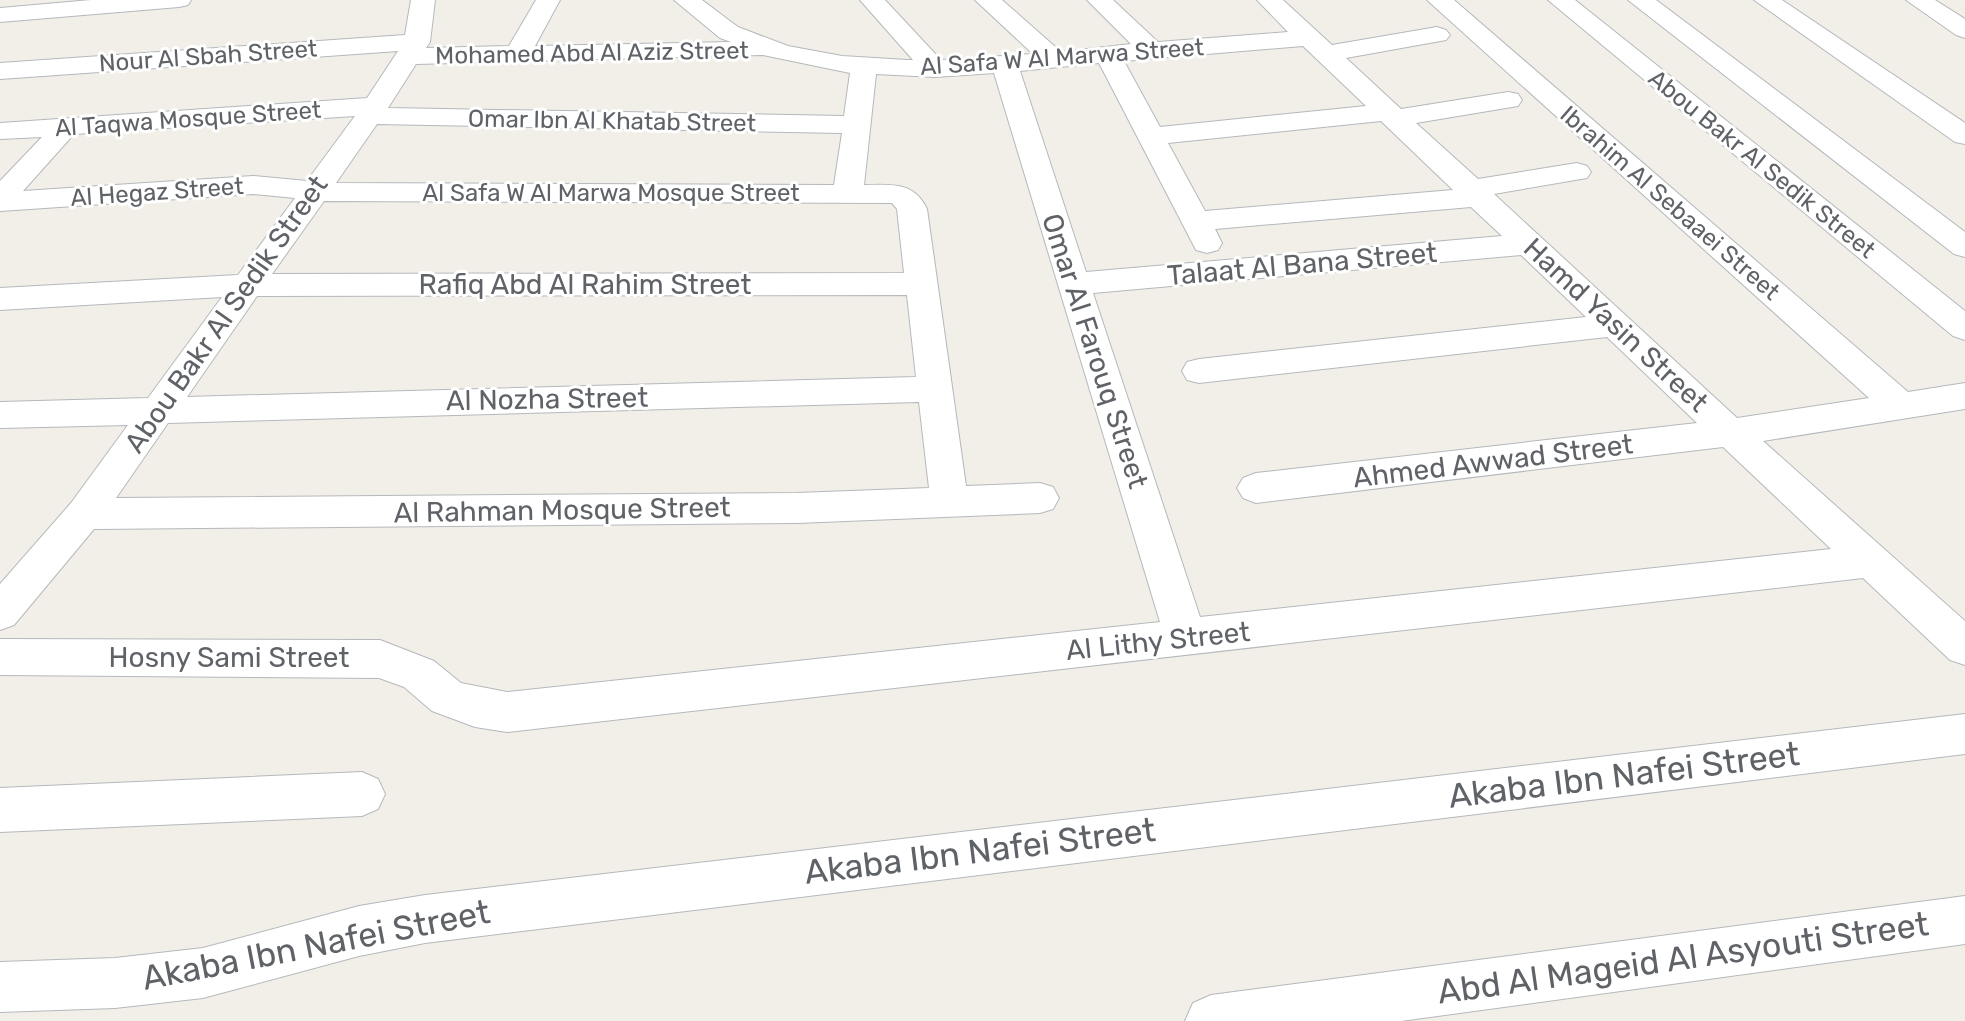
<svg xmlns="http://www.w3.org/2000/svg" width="1965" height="1021" font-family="Rubik,sans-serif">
  <rect width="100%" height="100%" fill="#f1efe8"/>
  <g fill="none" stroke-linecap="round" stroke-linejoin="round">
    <g stroke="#b5b8bc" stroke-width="2">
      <g id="street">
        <path d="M91,0H191L188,5L179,7L0,22V8Z"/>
        <path d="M411,0H435L430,42L426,48L509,46L536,0H560L535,46L731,42L720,38L674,0H702L738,27L788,46L842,56L907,60H913L860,0H885L941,60L1033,54L975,0H1002L1061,52L1131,44L1087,0H1113L1158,42L1288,32L1257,0H1283L1332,45L1437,27L1446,30L1450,35L1446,40L1346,58L1401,109L1508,92L1518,94L1522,100L1518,106L1416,123L1478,179L1577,163L1587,166L1591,172L1587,178L1494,194L1737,418L1869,398L1427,0H1454L1908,392L1965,383V409L1763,441L1965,621V665L1950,660L1863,578L507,732L475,727L432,711L404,687L379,678L0,675V639L380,640L434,661L461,683L507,692L1160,622L994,73L935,77L876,74L864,185C891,185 914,181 927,209L966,486L1040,483L1053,487L1059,498L1053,509L1040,513L797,523L94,529L14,625L0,630V584L71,503L128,425L0,428V402L148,398L222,297L0,310V288L238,275L295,198L253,194L0,211V181L42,137L0,139V123L367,98L398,51L0,79V63L405,35ZM1303,46L1366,106L1160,127L1124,61ZM763,55L850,73L844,116L388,108L416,64ZM1099,63L1196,250L1207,253L1218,250L1222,243L1215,229L1471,207L1502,236L1086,272L1020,71ZM355,116L307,181L253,176L23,191L74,134ZM1381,121L1453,190L1205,211L1168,143ZM377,124L842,133L834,185L336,183ZM324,201L892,203L897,209L904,273L272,274ZM1521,255L1586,317L1199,359L1187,362L1182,371L1187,380L1199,383L1607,337L1697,423L1256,473L1243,478L1237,488L1243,498L1256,503L1723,447L1831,549L1200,617L1093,293ZM907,295L916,377L187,397L257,296ZM919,402L929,488L797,493L116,498L168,423Z"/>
        <path d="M1548,0H1575L1965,311V340L1953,336Z"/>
        <path d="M1628,0H1656L1965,232V257L1954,254Z"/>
        <path d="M1754,0H1782L1965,123V144L1955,142Z"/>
        <path d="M1906,0H1935L1965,19V38L1956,35Z"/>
        <path d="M1965,714V754L425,943L359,956L203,998L115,1008L0,1012V962L115,958L203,948L359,906L425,895Z"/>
        <path d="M362,772L378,779L385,794L378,809L362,816L0,832V788Z"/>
        <path d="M1965,896V944L1401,1021H1185L1193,1003L1211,995Z"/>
      </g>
    </g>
    <use href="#street" fill="#fff" fill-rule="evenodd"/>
  </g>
  <g text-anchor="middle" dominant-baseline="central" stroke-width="6" stroke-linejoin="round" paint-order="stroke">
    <g font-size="24" fill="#5f6368" stroke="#fff">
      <text transform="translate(592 53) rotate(-1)">Mohamed Abd Al Aziz Street</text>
      <text transform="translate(208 56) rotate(-4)">Nour Al Sbah Street</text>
      <text transform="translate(1062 57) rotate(-4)">Al Safa W Al Marwa Street</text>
      <text transform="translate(188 119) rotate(-4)">Al Taqwa Mosque Street</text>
      <text transform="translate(612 121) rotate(1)">Omar Ibn Al Khatab Street</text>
      <text transform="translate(1762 164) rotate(39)">Abou Bakr Al Sedik Street</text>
      <text transform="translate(157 192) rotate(-4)">Al Hegaz Street</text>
      <text x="611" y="193">Al Safa W Al Marwa Mosque Street</text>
      <text transform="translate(1670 203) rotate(41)">Ibrahim Al Sebaaei Street</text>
    </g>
    <g font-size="28" fill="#5f6368" stroke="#fff">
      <text transform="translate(1302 264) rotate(-5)">Talaat Al Bana Street</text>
      <text x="585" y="284">Rafiq Abd Al Rahim Street</text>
      <text transform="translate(226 314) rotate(-55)">Abou Bakr Al Sedik Street</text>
      <text transform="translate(1616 325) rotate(43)">Hamd Yasin Street</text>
      <text transform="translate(1095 351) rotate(72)">Omar Al Farouq Street</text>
      <text transform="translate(547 399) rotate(-1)">Al Nozha Street</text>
      <text transform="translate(1493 461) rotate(-7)">Ahmed Awwad Street</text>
      <text transform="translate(562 510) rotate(-1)">Al Rahman Mosque Street</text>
      <text transform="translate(1158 641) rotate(-6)">Al Lithy Street</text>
      <text x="229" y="657">Hosny Sami Street</text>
    </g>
    <g font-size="34" fill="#5f6368" stroke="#fff">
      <text transform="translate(1624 775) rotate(-7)">Akaba Ibn Nafei Street</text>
      <text transform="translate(980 851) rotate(-7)">Akaba Ibn Nafei Street</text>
      <text transform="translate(316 945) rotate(-11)">Akaba Ibn Nafei Street</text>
      <text transform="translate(1683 958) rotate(-8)">Abd Al Mageid Al Asyouti Street</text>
    </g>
  </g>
</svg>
